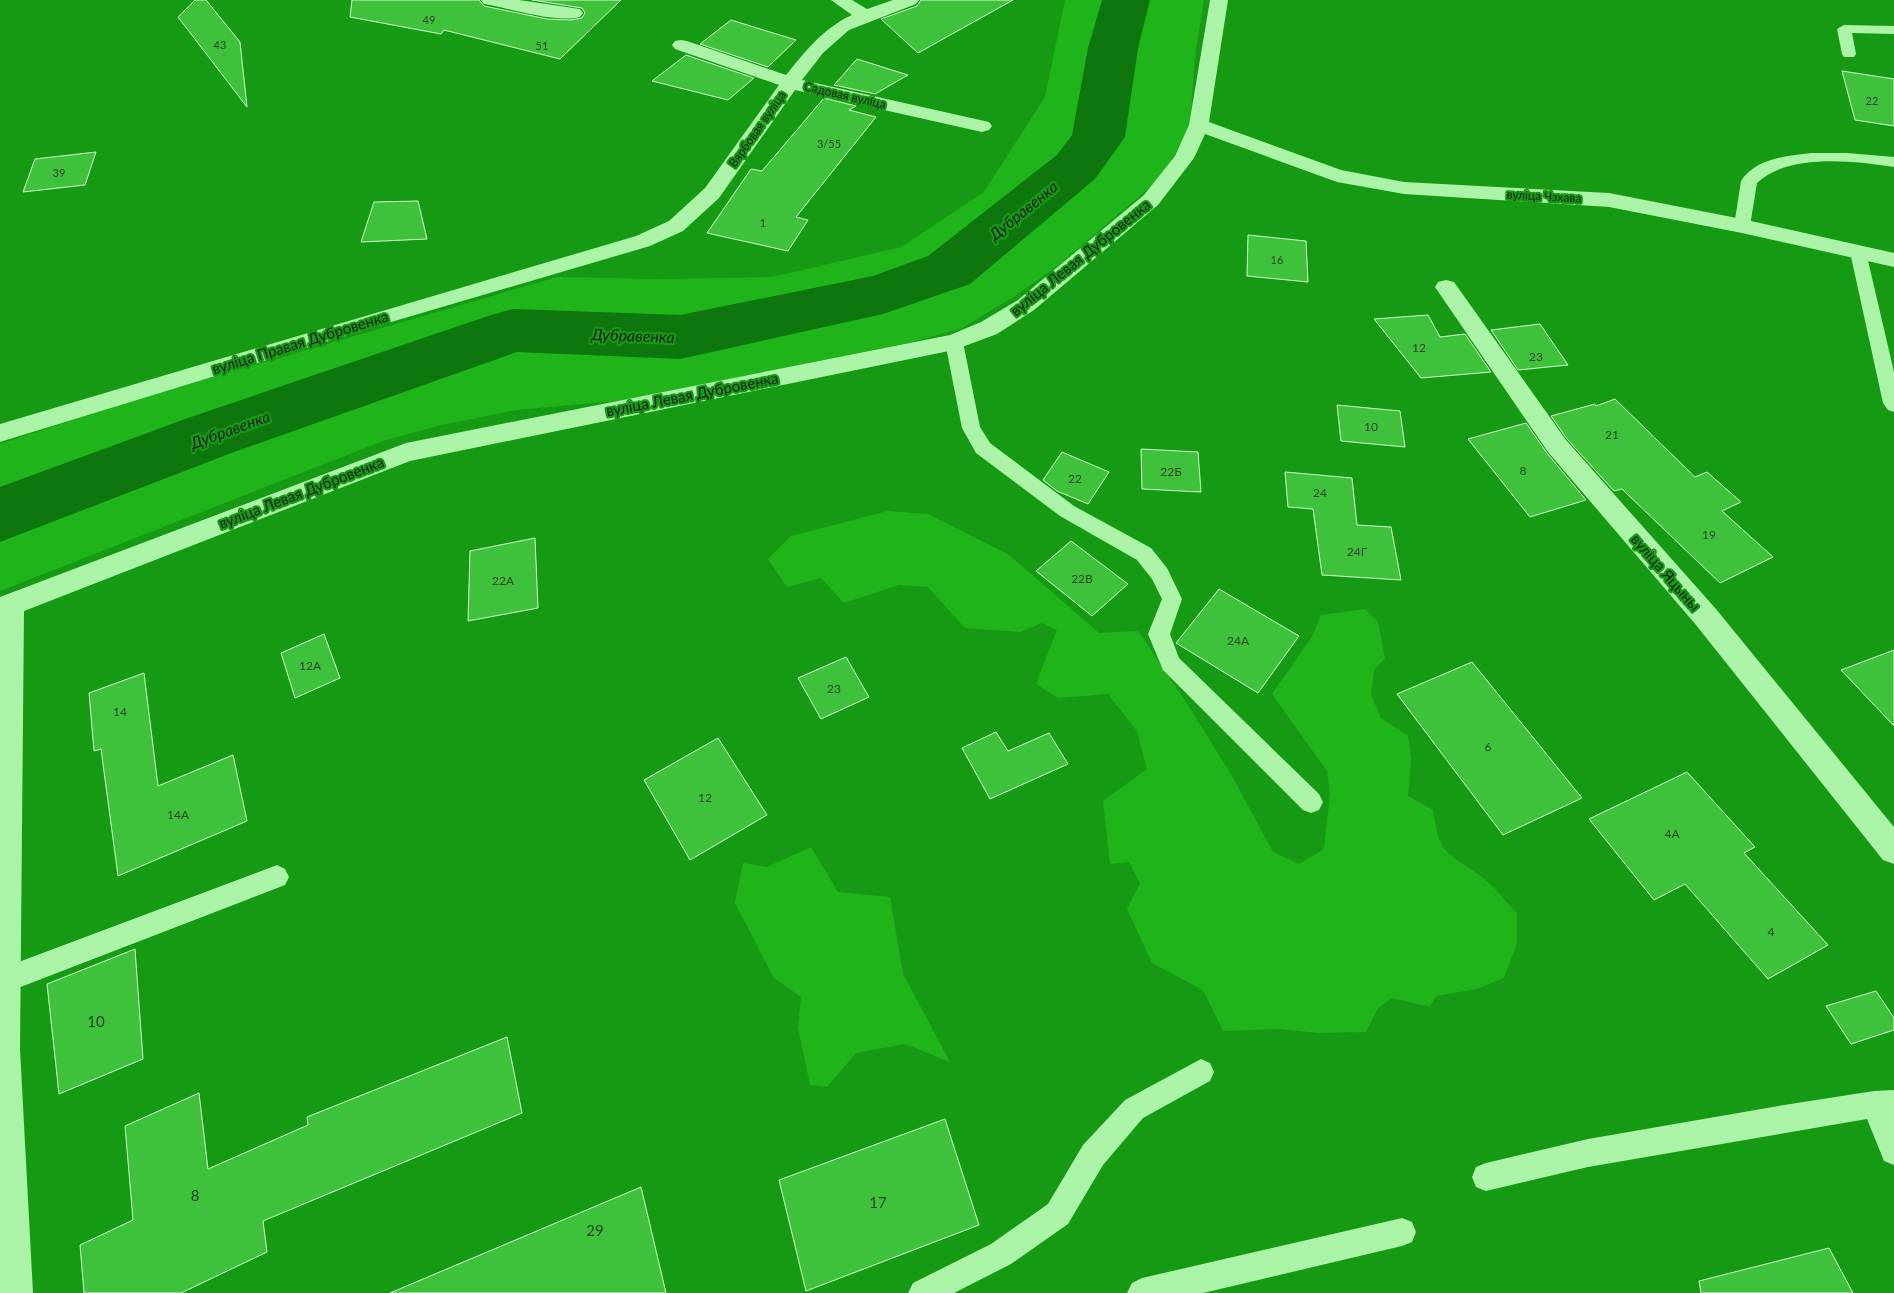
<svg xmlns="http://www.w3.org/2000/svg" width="1894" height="1293" font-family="Lato,sans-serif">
  <rect width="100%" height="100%" fill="#169a13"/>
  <g fill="#20b41b">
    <path d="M1065,0H1204L1195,56L1190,127L1162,177L1056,267L1015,296L962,328L913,342L627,400L516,410L441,425L383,441L0,591V444L141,398L557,277L658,279L773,277L901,247L984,192L1045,97Z"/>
    <path d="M888,511L928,514L1009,555L1099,633L1138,631L1186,702L1232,776L1273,852L1299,864L1324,849L1330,794L1327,771L1272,694L1312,637L1321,615L1365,609L1378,622L1385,658L1374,670L1371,695L1381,718L1408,736L1411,758L1408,796L1433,810C1440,859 1447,850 1482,877C1495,887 1506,902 1517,913V943L1504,978L1476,989L1436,996L1430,1007L1392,998L1378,1008L1366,1032L1318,1033L1280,1029L1223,1031L1203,990L1152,963L1127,909L1140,883L1129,862L1110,864L1103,801L1147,769L1137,731L1108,694L1058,698L1036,684L1057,630L1042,623L1020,632L965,628L928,587L899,585L844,603L821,578L787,587L768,559L791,536Z"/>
    <path d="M811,847L838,892L890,897L903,974L950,1062L905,1044L856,1053L827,1087L810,1085L798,1028L801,997L774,978L735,903L743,863L767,867Z"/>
  </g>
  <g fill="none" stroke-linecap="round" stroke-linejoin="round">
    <path fill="#0d760c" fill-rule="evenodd" d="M1102,0H1150L1138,48L1125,137L1095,179L970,284L883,314L680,359L517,352L234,452L0,542V487L188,418L491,315L513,309L680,315L873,276L928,256L1057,155L1072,135L1088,48Z"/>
  </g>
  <g fill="#40c13c" stroke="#d1fdcf">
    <path d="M195,0H206L240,42L247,107L178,17Z"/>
    <path d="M352,0H479L484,6L547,19L570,20L582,18L585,13L582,8L532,0H621L560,59L444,30L441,34L350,17Z"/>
    <path d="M921,0H1013L918,53L881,19L917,6Z"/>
    <path d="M731,20L796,40L768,67L700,44Z"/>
    <path d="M686,55L754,78L728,100L652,81Z"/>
    <path d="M857,59L908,75L875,94L834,85Z"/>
    <path d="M1842,71L1894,79V126L1855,120Z"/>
    <path d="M824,98L856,106L849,110L876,117L796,217L808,220L788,251L707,233L751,169L762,171Z"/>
    <path d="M96,152L85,185L23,192L35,159Z"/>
    <path d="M418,201L427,239L361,242L374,202Z"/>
    <path d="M1248,235L1306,241L1308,282L1247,276Z"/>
    <path d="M1428,315L1440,337L1465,334L1491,372L1421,378L1374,319Z"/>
    <path d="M1540,324L1568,365L1518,370L1491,330Z"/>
    <path d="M1615,399L1695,477L1707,472L1741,502L1722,511L1773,557L1720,583L1622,489L1614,491L1567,439L1551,416L1595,404L1596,406Z"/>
    <path d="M1337,405L1400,411L1405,447L1341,441Z"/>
    <path d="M1526,423L1547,453L1586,500L1530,517L1468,439Z"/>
    <path d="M1141,449L1198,452L1201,492L1142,489Z"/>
    <path d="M1062,452L1109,472L1088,504L1057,491L1043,480Z"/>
    <path d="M1285,472L1352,478L1357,525L1391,527L1401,580L1322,575L1313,509L1288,507Z"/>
    <path d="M535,538L538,608L468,621L470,551Z"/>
    <path d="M1071,541L1128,584L1092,616L1036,571Z"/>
    <path d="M1219,589L1299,636L1258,693L1176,643Z"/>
    <path d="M324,634L340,678L295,698L281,653Z"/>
    <path d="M1894,650V726L1841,670Z"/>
    <path d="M846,657L869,697L821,719L798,678Z"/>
    <path d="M1472,662L1582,798L1503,835L1397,694Z"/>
    <path d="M144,673L158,786L233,755L247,821L118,876L101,749L94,751L89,693Z"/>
    <path d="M996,732L1008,751L1049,733L1068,764L990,799L962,748Z"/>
    <path d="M718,738L767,815L690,860L644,780Z"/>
    <path d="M1687,772L1755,847L1744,853L1828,945L1768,979L1685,884L1654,900L1589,819Z"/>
    <path d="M135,949L143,1059L59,1094L47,984Z"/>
    <path d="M1876,991L1894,1018V1030L1851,1044L1826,1006Z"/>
    <path d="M507,1037L522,1113L263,1221L267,1252L181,1293H84L80,1245L133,1220L125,1126L199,1093L208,1169L308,1125L307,1117Z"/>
    <path d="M945,1119L979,1225L806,1291L779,1180Z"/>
    <path d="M641,1187L666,1293H390Z"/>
    <path d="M1829,1248L1853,1293H1701L1699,1281Z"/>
  </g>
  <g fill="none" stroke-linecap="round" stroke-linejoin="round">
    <g fill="#aaf3a7" fill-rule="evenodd">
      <path d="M1844,25L1894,26V34L1852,33L1856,54L1854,57H1844L1842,54L1837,29Z"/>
      <path d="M1811,153H1847L1894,157V167C1853,161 1789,153 1757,183L1750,226L1748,230L1742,231L1736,230L1734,226L1741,181C1756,158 1787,156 1811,153Z"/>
      <path d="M1858,247L1864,248L1866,252L1894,372V412L1888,410L1883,403L1850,252L1852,248Z"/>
      <path d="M954,336L960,338L963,342L980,427L990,443L1074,506L1151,548L1167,568L1182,599L1170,634L1179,658L1319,794L1323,802L1319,810L1311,813L1303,810L1163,670L1148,634L1162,599L1152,579L1137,560L1060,516L976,453L962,428L945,342L948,338Z"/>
      <path d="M277,865L285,869L289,877L285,885L5,993L0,991V969Z"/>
      <path d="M1201,1059L1210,1063L1214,1072L1210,1081L1143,1118L1103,1165L1068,1224L1011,1264L954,1293H908L913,1283L991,1244L1048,1204L1083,1145L1125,1100Z"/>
      <path d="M1894,1090V1165L1884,1161L1867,1119L1588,1167L1486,1191L1476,1187L1472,1177L1476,1167L1486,1163L1588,1139L1784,1105L1874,1091Z"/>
      <path d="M1402,1218L1412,1222L1416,1232L1412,1242L1402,1246L1203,1293H1127L1132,1283L1142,1278Z"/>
    </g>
    <g fill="#aaf3a7" fill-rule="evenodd">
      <path d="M481,0H519L580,9L583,13L580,17C556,23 515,10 490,5L484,4Z"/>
      <path d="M831,0H852L867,9L893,0H919L916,4L849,30L823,53L802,80L989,122L992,126L989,130L982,132L795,90L719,198L683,231L650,246L381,325L0,442V424L636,236L669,221L705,188L779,85L675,49L672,45L675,41L681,40L687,41L786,75C805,52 823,28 852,15Z"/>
      <path d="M1210,0H1228L1209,122L1341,170L1404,182L1609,193L1742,219L1894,253V267L1742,233L1609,207L1404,194L1337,182L1205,134L1194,158L1158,205L1034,310L997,334L954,350L410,461L24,611L20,1049L33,1293H0V597L406,443L950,335L981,322L1018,300L1144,195L1175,156L1189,125Z"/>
      <path d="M1446,280L1454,282L1566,440L1716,609L1894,827V864L1883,860L1696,625L1548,452L1435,287L1438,282Z"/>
    </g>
  </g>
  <g text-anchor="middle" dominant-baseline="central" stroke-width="4.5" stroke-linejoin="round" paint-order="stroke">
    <g font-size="11" fill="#264625">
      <text x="429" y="19">49</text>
      <text x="220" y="44">43</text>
      <text x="542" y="45">51</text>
      <text x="1872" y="100">22</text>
      <text x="829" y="143">3/55</text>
      <text x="59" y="172">39</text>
      <text x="763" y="222">1</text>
      <text x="1277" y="259">16</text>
    </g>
    <g font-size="12" fill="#1d1d1d" stroke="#169a13">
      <text transform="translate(845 95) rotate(13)">Садовая вуліца</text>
      <text transform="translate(757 129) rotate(-55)">Вярбовая вуліца</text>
      <text transform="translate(1544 196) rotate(3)">вуліца Чэхава</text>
    </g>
    <g font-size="12" fill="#264625">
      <text x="1419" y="347">12</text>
      <text x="1536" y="356">23</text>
      <text x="1371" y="426">10</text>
      <text x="1612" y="434">21</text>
      <text x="1523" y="470">8</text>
      <text x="1171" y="471">22Б</text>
      <text x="1075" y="478">22</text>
      <text x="1320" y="492">24</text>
      <text x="1709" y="534">19</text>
      <text x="1357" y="551">24Г</text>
      <text x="1082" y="578">22В</text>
      <text x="503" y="580">22А</text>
      <text x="1238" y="640">24А</text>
      <text x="310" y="665">12А</text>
      <text x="834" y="688">23</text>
      <text x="120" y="711">14</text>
      <text x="1488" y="746">6</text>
      <text x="705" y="797">12</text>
      <text x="178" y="814">14А</text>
      <text x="1672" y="833">4А</text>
      <text x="1771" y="931">4</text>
    </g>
    <g font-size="15" fill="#1d1d1d" stroke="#169a13">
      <text transform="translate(1080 257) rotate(-39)">вуліца Левая Дубровенка</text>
      <text transform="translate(300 342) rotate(-17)">вуліца Правая Дубровенка</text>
      <text transform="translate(692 394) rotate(-11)">вуліца Левая Дубровенка</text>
      <text transform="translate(301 492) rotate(-21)">вуліца Левая Дубровенка</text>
      <text transform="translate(1666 572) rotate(49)">вуліца Яцыны</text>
    </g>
    <g font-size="15" fill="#264625">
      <text x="96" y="1021">10</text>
      <text x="195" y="1195">8</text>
      <text x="878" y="1202">17</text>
      <text x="595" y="1230">29</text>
    </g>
    <g font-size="16" font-style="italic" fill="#191d19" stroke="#169a13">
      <text transform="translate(1023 210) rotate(-39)">Дубравенка</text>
      <text transform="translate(633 335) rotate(2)">Дубравенка</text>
      <text transform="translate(230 429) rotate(-20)">Дубравенка</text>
    </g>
  </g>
</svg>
